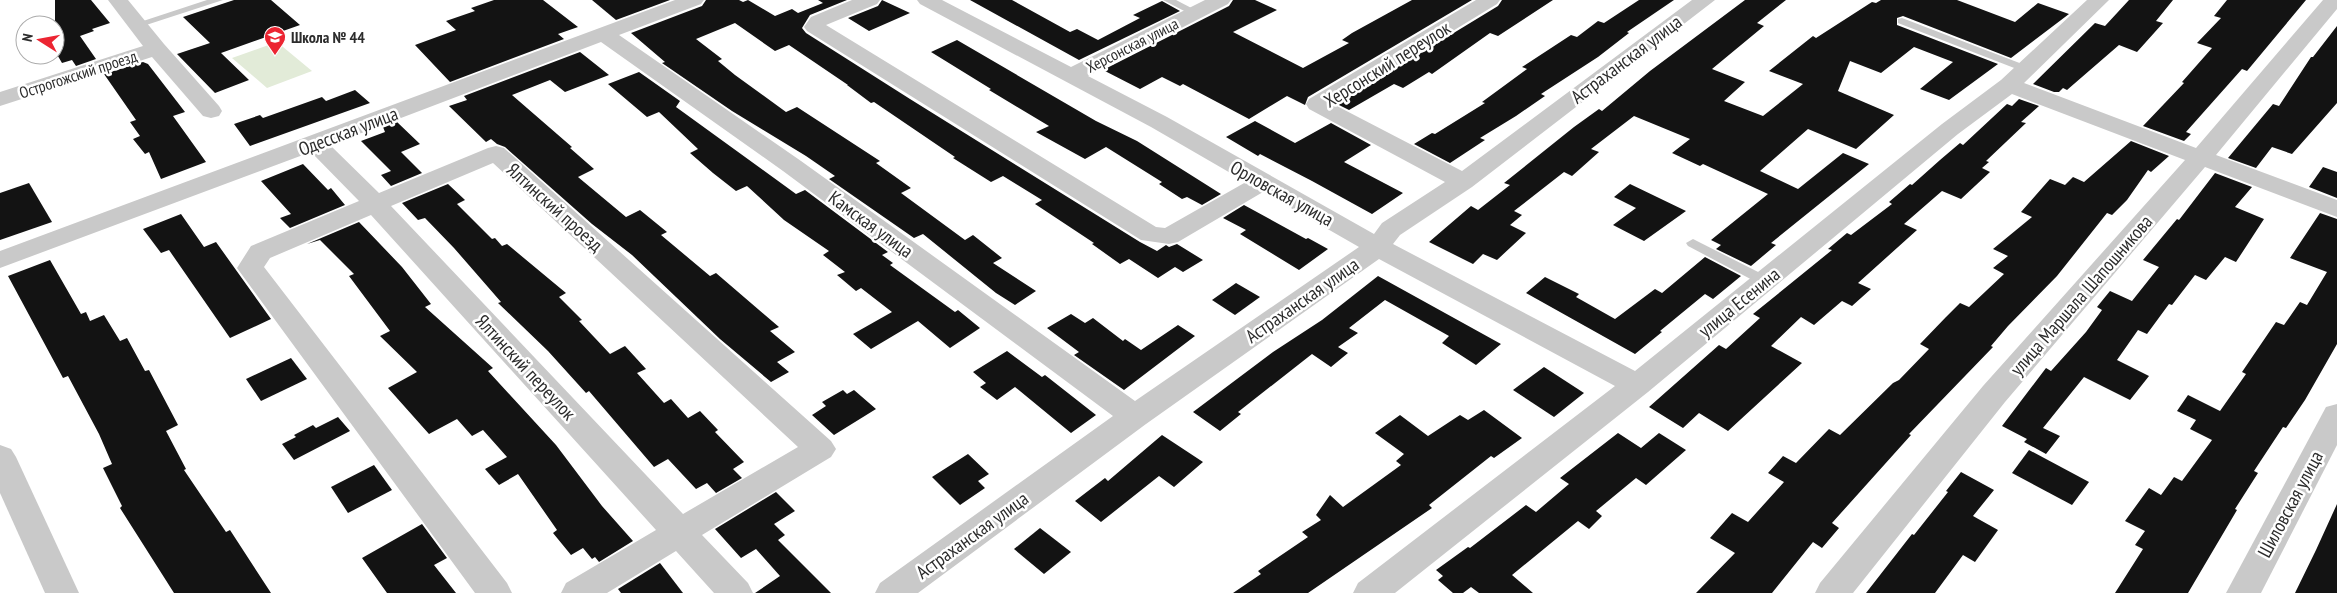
<svg xmlns="http://www.w3.org/2000/svg" width="2337" height="593" font-family="'PT Sans Narrow',sans-serif">
  <rect width="100%" height="100%" fill="#fff"/>
  <path fill="#e2ebd8" d="M277,42L312,71L267,88L232,58Z"/>
  <g fill="#131313">
    <path d="M55,0H91L110,23L92,29L94,31L80,36L96,59L76,66L72,60L62,63L55,51Z"/>
    <path d="M234,0H271L300,25L221,53L249,80L215,93L177,54L210,43L183,17Z"/>
    <path d="M494,0H543L578,27L558,34L564,39L450,82L415,45L456,30L446,21L475,11L471,8Z"/>
    <path d="M592,0H670L616,20Z"/>
    <path d="M706,0H739L743,2L748,0L775,16L792,9L798,13L823,3L818,0H847L810,15L802,28L806,33L910,99L1140,242L1157,251L1166,245L1169,247L1177,244L1203,260L1183,272L1175,267L1158,278L1129,259L1120,264L1092,244L1094,243L1035,204L1042,200L1003,176L991,182L953,158L955,157L874,102L871,103L847,85H848L789,45L775,51L735,23L696,39L722,59L718,61L735,75L786,112L797,107L880,161L876,163L911,188L901,193L965,240L973,235L1002,258L993,263L1036,291L1015,305L996,293L923,234L914,238L829,179L835,176L806,156L732,111L662,63L665,62L631,33L702,6Z"/>
    <path d="M882,0L910,13L869,31L848,18L878,6Z"/>
    <path d="M970,0H1012L1070,32L1077,29L1098,40L1140,18L1133,15L1162,1L1180,11L1079,60Z"/>
    <path d="M1233,0H1255L1277,10L1233,32L1303,68L1349,43L1342,40L1352,33L1412,0H1472L1308,97L1305,105L1287,96L1249,119L1183,84L1180,86L1162,77L1140,89L1103,70L1229,6Z"/>
    <path d="M1502,0H1553L1498,36L1490,33L1432,74L1429,72L1403,88L1394,84L1349,110L1337,104L1498,6Z"/>
    <path d="M1639,0H1674L1627,32L1629,33L1598,57L1541,94L1545,96L1516,116L1480,138L1485,140L1450,163L1414,144L1432,133L1435,134L1485,103L1482,102L1527,69L1522,67L1571,35L1577,37L1598,21L1604,23Z"/>
    <path d="M1745,0H1786L1757,23L1764,26L1712,69L1745,82L1724,101L1763,116L1803,84L1769,71L1813,36L1816,38L1872,2L1876,3L1881,0H1957L2015,22L2038,3L2069,14L2011,58L1903,16L1897,18V25L1998,64L1949,100L1920,89L1953,62L1914,47L1881,73L1850,61L1838,91L1894,115L1856,149L1808,129L1760,171L1798,189L1843,153L1869,164L1771,243L1776,245L1751,266L1716,249L1721,245L1711,240L1768,194L1703,164L1700,166L1672,153L1690,139L1634,116L1591,149L1599,152L1572,176L1564,172L1514,211L1522,215L1510,225L1526,233L1497,260L1483,254L1473,264L1429,242L1471,206L1478,210L1510,185L1504,183L1574,127L1599,109L1602,111L1650,71Z"/>
    <path d="M2129,0H2173L2156,21L2163,23L2137,52L2119,45L2067,90L2063,88L2059,92H2054L2033,84L2095,23L2105,26Z"/>
    <path d="M2227,0H2306L2247,71L2242,69L2186,132L2191,134L2184,141L2143,126L2184,83L2182,82L2212,48L2197,43L2221,18L2214,16Z"/>
    <path d="M2337,26V103L2292,154L2272,147L2256,168L2228,158L2273,104L2279,106L2311,57H2313Z"/>
    <path d="M957,40L1096,121L1137,141L1221,194L1202,205L1187,197L1182,199L1159,184L1162,182L1106,147L1085,159L1036,132L1049,126L989,90L991,89L931,52Z"/>
    <path d="M580,52L609,75L565,92L550,80L512,95L572,147L570,148L594,169L578,177L626,217L640,210L667,232L661,235L710,276L716,273L779,327L770,331L795,352L777,362L789,372L771,382L720,339L632,255L592,224L505,147L497,144L491,139L486,142L449,106L467,100L464,96Z"/>
    <path d="M143,62L148,64L185,112L173,116L206,162L161,179L149,152L145,154L133,139L140,136L130,122L136,120L104,74Z"/>
    <path d="M639,72L680,101L676,107L796,194L805,190L888,252L882,255L893,263L890,265L955,312L958,310L980,328L950,348L918,321L871,349L853,334L892,312L861,288L856,291L837,275L845,272L823,255L829,251L784,220L747,186L736,191L713,173L690,153L698,149L659,112L647,117L608,84Z"/>
    <path d="M355,90L370,103L250,146L234,124L260,115L263,118L322,97L326,101Z"/>
    <path d="M2019,99L2039,106L2021,122L2026,123L1986,161L1989,162L1982,168L1990,172L1961,199L1942,191L1904,224L1917,230L1858,283L1871,289L1852,306L1842,301L1814,325L1801,317L1771,346L1802,363L1728,431L1699,413L1683,428L1649,407L1719,345L1726,349L1760,318L1753,314L1832,250L1828,249L1847,233L1851,235L1892,204L1889,202L1910,184L1912,185L1940,160L1960,143L1963,145L2007,104L2012,106Z"/>
    <path d="M1255,121L1295,143L1331,123L1371,145L1344,162L1403,193L1372,214L1312,181L1260,154L1258,156L1226,137Z"/>
    <path d="M397,122L420,144L401,152L422,173L391,186L381,175L391,171L361,141L385,132L383,127Z"/>
    <path d="M2131,141L2169,156L2151,172L2148,170L2127,200L2112,215L2107,213L2057,276L2008,326L1991,346L1993,347L1909,434L1911,435L1832,523L1839,528L1822,548L1813,542L1772,593H1696L1735,553L1710,538L1732,513L1748,522L1784,482L1768,473L1783,456L1796,463L1829,429L1840,435L1893,383L1899,380L1929,349L1920,344L1946,317L1960,303L1969,307L2004,274L1993,268L2008,256L1993,249L2032,217L2021,212L2050,179L2065,185L2073,177L2084,182Z"/>
    <path d="M303,164L328,190L331,188L345,205L290,228L280,218L291,214L261,181Z"/>
    <path d="M2323,167L2337,172V198L2309,187Z"/>
    <path d="M2215,173L2252,187L2235,207L2264,219L2236,262L2225,257L2206,280L2195,275L2172,305L2169,304L2147,334L2138,330L2117,360L2149,376L2130,400L2084,377L2043,428L2060,436L2046,454L2024,442L2027,439L2002,426L2046,368L2051,371L2086,332L2102,310L2097,307L2110,291L2132,301L2159,267L2143,260L2177,219L2179,220Z"/>
    <path d="M29,183L52,222L0,240V193Z"/>
    <path d="M448,184L465,200L457,204L492,239L495,238L502,246L507,244L566,293L559,297L582,320L579,321L610,354L625,346L646,369L637,373L664,403L671,399L688,418L700,411L718,430L715,432L744,462L733,469L742,478L716,493L707,483L696,489L668,459L654,467L589,391L586,393L548,351L498,303L501,302L454,248L425,218L418,220L402,203Z"/>
    <path d="M1630,184L1686,211L1644,241L1613,225L1636,208L1614,197Z"/>
    <path d="M1244,205L1306,239L1308,238L1328,249L1299,270L1240,234L1246,230L1223,218Z"/>
    <path d="M2320,213L2337,219V344L2305,400L2286,428L2283,427L2254,471L2258,473L2235,509L2237,510L2188,593H2115L2143,549L2135,545L2145,531L2125,521L2149,488L2161,495L2174,477L2182,481L2212,440L2190,429L2196,420L2177,411L2188,395L2220,411L2246,374L2242,372L2276,322L2284,325L2300,302L2307,305L2327,272L2290,258Z"/>
    <path d="M181,214L204,247L216,242L271,319L230,338L169,250L161,253L143,229Z"/>
    <path d="M359,222L402,267L431,304L425,307L493,368L488,371L556,445L602,506L633,541L599,562L595,557L592,559L583,548L571,555L553,533L557,530L518,474L499,485L485,469L507,457L483,430L472,436L457,419L429,434L388,388L417,372L380,336L390,331L349,276L354,274L320,240L307,244Z"/>
    <path d="M1705,257L1741,276L1713,299L1705,294L1660,331L1662,332L1635,354L1526,293L1545,277L1579,294L1576,297L1615,319L1655,289L1662,293Z"/>
    <path d="M50,260L81,314L86,312L90,321L104,315L120,341L127,338L145,371L149,370L178,425L166,431L186,469L184,470L226,532L230,530L271,593H174L120,508L122,506L103,468L112,464L99,434L68,376L63,378L8,276Z"/>
    <path d="M1378,276L1501,344L1476,365L1442,343L1449,336L1385,300L1349,328L1358,333L1338,347L1348,353L1331,367L1312,354L1238,412L1241,414L1220,431L1193,412L1273,352L1322,320Z"/>
    <path d="M1236,283L1260,297L1235,315L1212,300Z"/>
    <path d="M1071,314L1085,323L1093,318L1123,341L1125,339L1141,350L1178,325L1195,336L1124,390L1074,355L1079,352L1047,328Z"/>
    <path d="M1007,351L1042,377L1045,375L1096,415L1071,433L1015,387L997,400L980,387L986,383L973,372Z"/>
    <path d="M291,358L307,379L261,401L246,379Z"/>
    <path d="M1544,367L1584,393L1554,417L1513,390Z"/>
    <path d="M843,390L847,394L854,390L876,409L834,435L812,415L826,406L822,402Z"/>
    <path d="M1484,410L1522,438L1494,458L1491,456L1429,505L1432,508L1308,593H1233L1261,574L1258,571L1308,537L1302,532L1321,520L1316,515L1330,495L1343,507L1401,465L1396,461L1404,454L1375,433L1400,415L1428,436L1460,415L1468,420Z"/>
    <path d="M338,417L350,431L294,460L282,444L296,437L294,435L313,425L316,428Z"/>
    <path d="M1618,433L1641,448L1659,433L1686,450L1646,485L1636,478L1596,511L1602,516L1589,529L1578,521L1512,575L1533,593H1479L1471,587L1463,593H1453L1438,580L1443,576L1436,570L1468,547L1470,548L1526,505L1536,512L1569,484L1560,478Z"/>
    <path d="M1162,435L1203,462L1174,487L1159,476L1101,522L1075,501L1105,478L1108,481Z"/>
    <path d="M2029,450L2089,482L2072,505L2012,473Z"/>
    <path d="M968,454L989,474L978,481L985,488L960,505L932,477Z"/>
    <path d="M374,465L392,490L348,513L331,487Z"/>
    <path d="M1961,472L1994,490L1973,516L1998,530L1975,562L1963,555L1935,593H1866L1912,534L1914,535L1948,492L1946,491Z"/>
    <path d="M776,492L795,511L774,524L785,535L778,540L831,593H755L780,576L756,549L741,558L715,529Z"/>
    <path d="M2337,504V593H2295L2316,550Z"/>
    <path d="M422,524L447,558L434,565L456,593H387L362,558Z"/>
    <path d="M1040,528L1071,552L1044,574L1014,549Z"/>
    <path d="M660,563L683,593H621L618,589Z"/>
  </g>
  <g fill="none" stroke-linecap="round" stroke-linejoin="round">
    <g fill="#c9c9c9" fill-rule="evenodd">
      <path d="M207,0H223L140,27L136,28L131,25Z"/>
      <path d="M1163,0H1176L1201,13L1196,16L1192,15Z"/>
      <path d="M1902,18L2030,67L2031,69L2026,72L2022,71L1898,23V19Z"/>
      <path d="M1693,239L1770,278L1772,281L1765,285L1760,284L1688,246L1686,243Z"/>
    </g>
    <g fill="#c9c9c9" fill-rule="evenodd">
      <path d="M108,0H128L164,44L219,106L222,111L219,116L211,118L203,116L152,57L0,106V92L143,46Z"/>
      <path d="M675,0H704L701,4L619,35L801,161L1135,401L1359,247L1263,192L1178,242L1169,244L1141,240L807,31L804,27L811,17L852,0H880L877,4L826,25L1156,227L1165,228L1246,182L1151,127L920,4L917,0H942L1071,67L1205,0H1231L1228,4L1088,76L1167,117L1374,234L1382,223L1445,182L1309,109L1306,104L1309,99L1476,0H1500L1497,4L1333,104L1462,171L1692,0H1715L1472,187L1400,235L1393,244L1635,371L1942,124L2001,80L2087,0H2109L2024,83L2196,148L2323,0H2337V9L2216,155L2337,200V217L2205,167L2005,402L1853,593H1815L1820,583L1983,386L2185,160L2012,94L1958,134L1648,392L1395,593H1353L1358,583L1615,386L1379,259L1146,424L918,593H875L880,583L1113,416L783,171L601,42L330,145L379,193L488,148L496,146L504,148L831,441L836,449L831,457L702,535L748,583L753,593H714L676,551L607,593H561L566,583L656,530L371,215L270,258L264,267L507,583L512,593H475L237,268L251,246L359,201L311,152L0,268V251ZM493,163L798,447L683,514L391,206Z"/>
      <path d="M2337,404V445L2261,593H2226L2326,407Z"/>
      <path d="M0,445L11,449L16,457L79,593H45L0,493Z"/>
    </g>
  </g>
  <defs>
    <g id="school-pin" transform="scale(1.125)"><path d="M0 17L-7.5 6A9.5 9.5 0 1 1 7.5 6Z" fill="#ec2532" stroke="#fff"/><path d="M0-5L7-2L0 1L-7-2ZM-4 1L0 2.5L4 1V4Q0 6-4 4Z" fill="#fff"/></g>
  </defs>
  <g fill-rule="evenodd">
    <use href="#school-pin" x="275" y="37"/>
  </g>
  <g text-anchor="middle" dominant-baseline="central" stroke-width="5" stroke-linejoin="round" paint-order="stroke">
    <g font-size="16" font-weight="bold" fill="#2c2c2c" stroke="#fff" text-anchor="start">
      <text x="291" y="37">Школа № 44</text>
    </g>
    <g font-size="16" fill="#2c2c2c" stroke="#fff">
      <text transform="translate(1132 45) rotate(-27)">Херсонская улица</text>
      <text transform="translate(78 74) rotate(-18)">Острогожский проезд</text>
    </g>
    <g font-size="19" fill="#2c2c2c" stroke="#fff">
      <text transform="translate(1626 59) rotate(-37)">Астраханская улица</text>
      <text transform="translate(1387 64) rotate(-32)">Херсонский переулок</text>
      <text transform="translate(348 131) rotate(-21)">Одесская улица</text>
      <text transform="translate(1282 193) rotate(29)">Орловская улица</text>
      <text transform="translate(555 207) rotate(42)">Ялтинский проезд</text>
      <text transform="translate(871 224) rotate(36)">Камская улица</text>
      <text transform="translate(2081 295) rotate(-49)">улица Маршала Шапошникова</text>
      <text transform="translate(1302 300) rotate(-35)">Астраханская улица</text>
      <text transform="translate(1739 302) rotate(-39)">улица Есенина</text>
      <text transform="translate(526 367) rotate(47)">Ялтинский переулок</text>
      <text transform="translate(2290 504) rotate(-62)">Шиловская улица</text>
      <text transform="translate(972 535) rotate(-36)">Астраханская улица</text>
    </g>
  </g>
  <g transform="translate(40 40) rotate(281)"><circle r="24" fill="#ffffff" stroke="#ababab"/>
  <path d="M0-4L9 19L0 12L-9 19Z" fill="#ec2532"/>
  <text y="-8" font-size="14" font-weight="bold" text-anchor="middle" fill="#2c2c2c">N</text>
  </g>
</svg>
